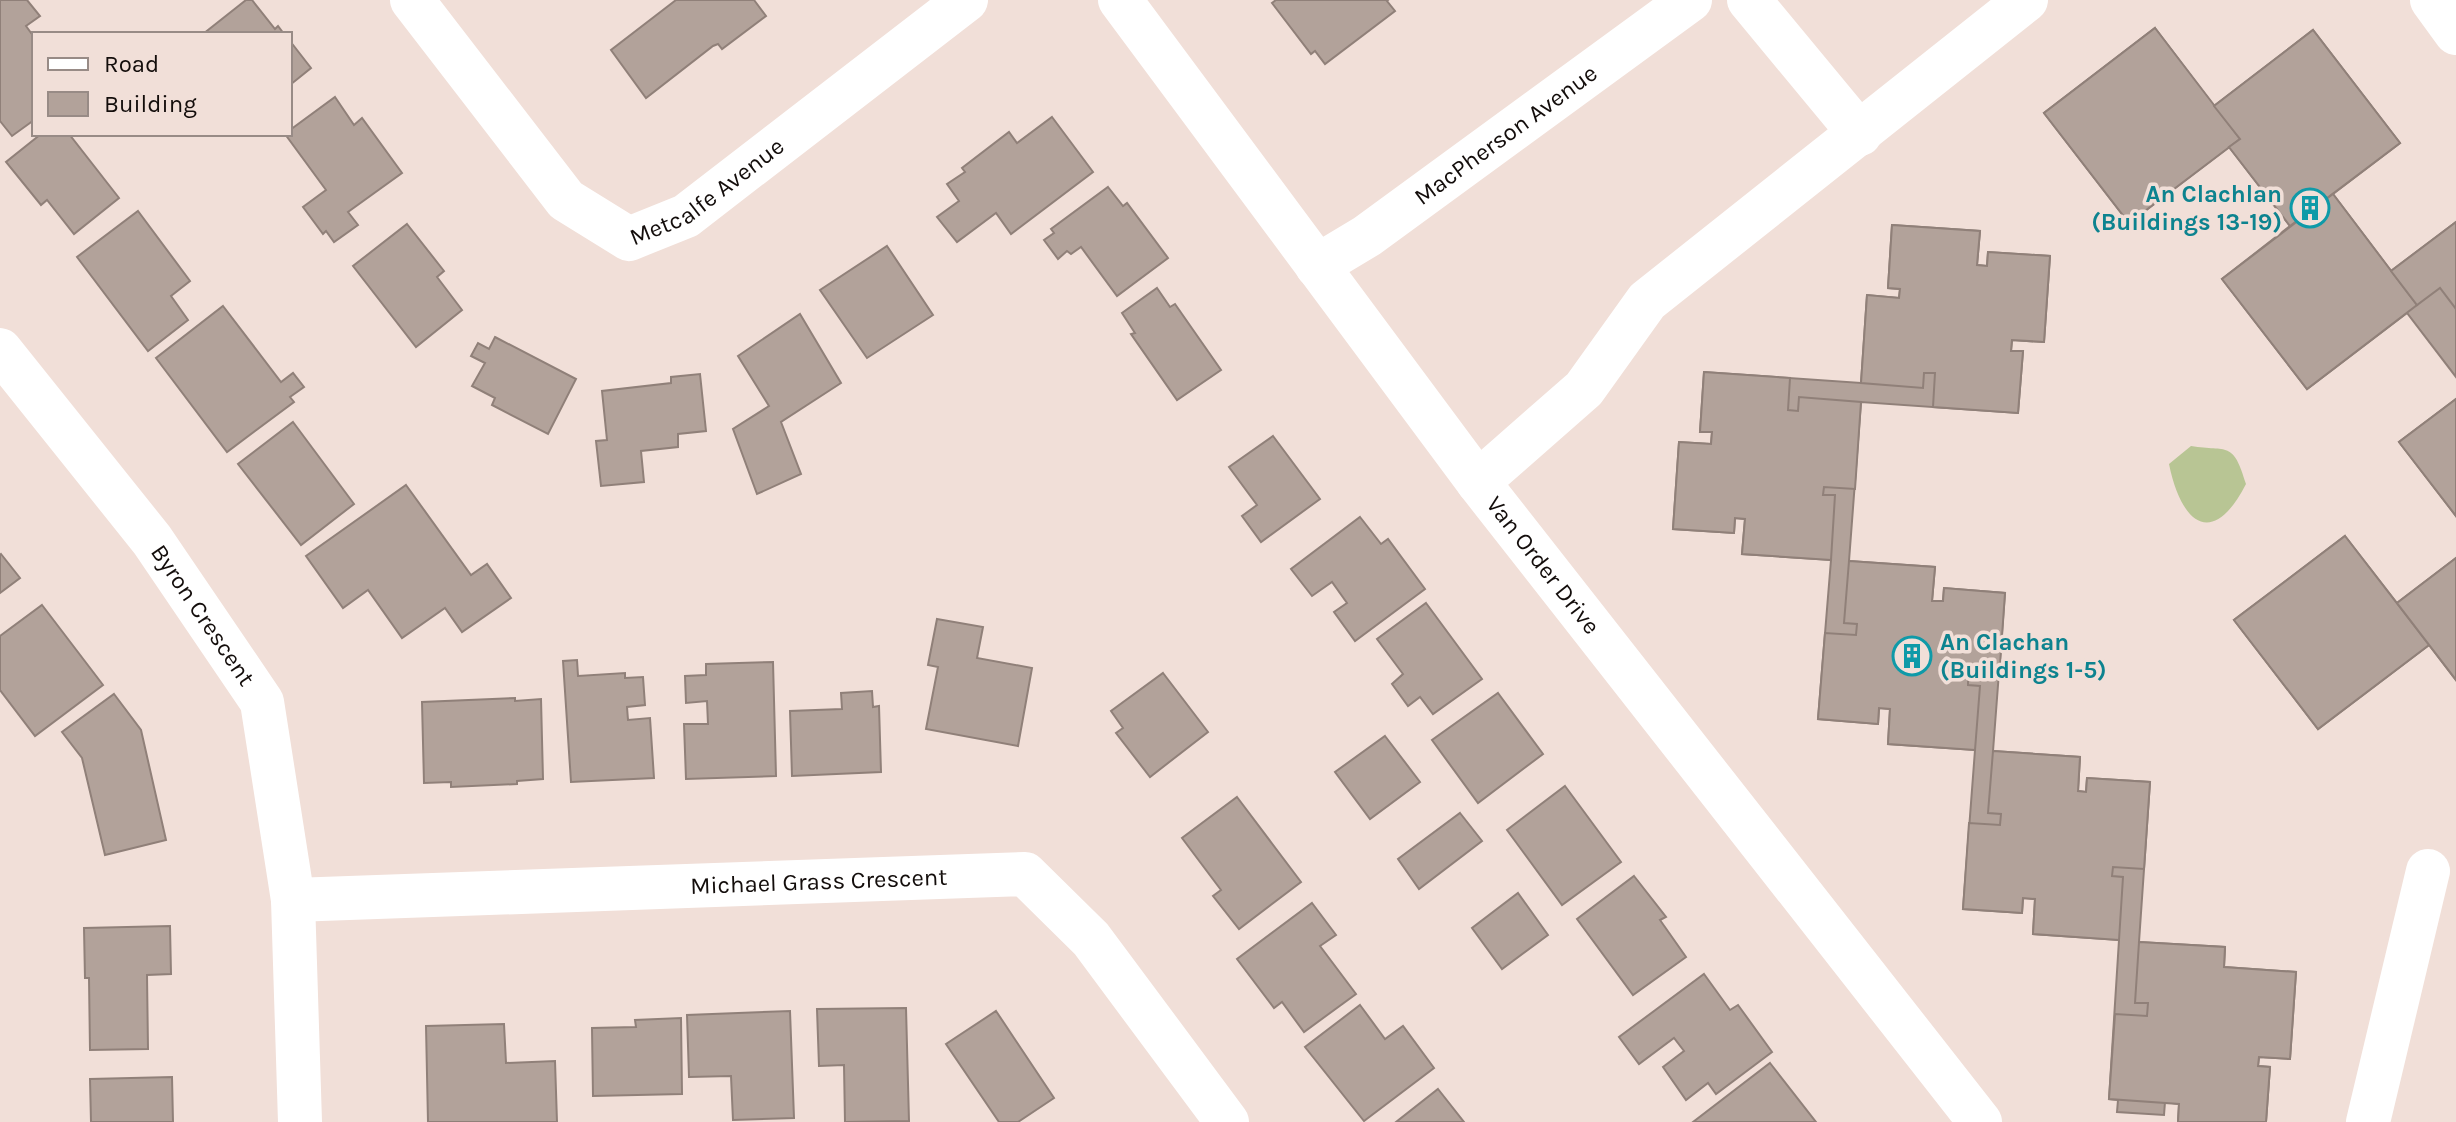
<svg xmlns="http://www.w3.org/2000/svg" width="2456" height="1122" font-family="Karla,sans-serif">
  <rect width="100%" height="100%" fill="#f1dfd8"/>
  <path fill="#b8c594" d="M2191,446C2228,452 2233,440 2246,484C2212,550 2181,523 2169,464Z"/>
  <g fill="#b2a29a" stroke="#908079" stroke-width="2">
    <path d="M0,0H27L40,16L26,26L34,37V120L12,136L0,121Z"/>
    <path d="M246,0H252L275,29L278,26L284,34H203Z"/>
    <path d="M676,0H754L766,16L722,49L718,44L713,46L646,98L611,50Z"/>
    <path d="M1276,0H1388L1387,1L1395,11L1325,64L1315,51L1311,54L1272,3Z"/>
    <path d="M2155,28L2214,106L2313,30L2400,143L2333,194L2391,271L2456,222V377L2407,313L2307,389L2222,279L2290,226L2229,147L2129,223L2044,113Z"/>
    <path d="M2155,28L2240,139L2129,223L2044,113Z"/>
    <path d="M2313,30L2400,143L2290,226L2229,147L2240,139L2214,106Z"/>
    <path d="M290,41L311,68L290,85Z"/>
    <path d="M335,97L354,125L362,118L402,173L348,212L358,225L334,242L326,231L323,234L303,207L326,190L285,134H290V130Z"/>
    <path d="M1052,117L1093,172L1011,234L996,213L957,242L937,217L959,201L947,184L965,172L962,168L1009,132L1017,143Z"/>
    <path d="M41,134H69L119,198L74,234L47,200L41,205L6,162Z"/>
    <path d="M1108,187L1123,206L1127,203L1168,258L1117,296L1081,247L1071,254L1067,251L1058,259L1044,240L1054,233L1051,229Z"/>
    <path d="M2333,194L2417,305L2307,389L2222,279Z"/>
    <path d="M138,211L190,281L171,296L188,320L148,351L77,257Z"/>
    <path d="M2456,222V309L2440,288L2417,305L2391,271Z"/>
    <path d="M407,224L444,271L437,277L462,310L416,347L353,266Z"/>
    <path d="M1892,225L1980,231L1977,265L1987,266L1988,252L2050,256L2044,342L2012,340L2011,351H2023L2018,413L1861,402L1849,561L1935,567L1932,601H1943L1944,588L2005,593L1993,751L2080,757L2078,791L2086,792L2087,778L2150,782L2139,942L2225,947L2224,967L2296,972L2290,1059L2259,1057L2258,1066L2270,1067L2266,1122H2178L2179,1104L2165,1102L2164,1115L2117,1112L2118,1100L2109,1099L2119,940L2033,934L2035,899L2023,898L2022,913L1963,909L1975,750L1888,744L1890,709L1879,708L1878,724L1818,719L1831,560L1742,554L1745,519L1735,518L1734,533L1673,529L1679,442L1711,444L1712,432H1700L1704,372L1861,383L1867,295L1899,298L1900,289L1888,288Z"/>
    <path d="M1892,225L1980,231L1977,265L1987,266L1988,252L2050,256L2044,342L2012,340L2011,351H2023L2018,413L1933,407L1935,373H1924L1923,388L1861,383L1867,295L1899,298L1900,289L1888,288Z"/>
    <path d="M887,246L933,315L867,358L820,290Z"/>
    <path d="M1157,288L1170,307L1175,304L1221,370L1177,400L1131,334L1135,333L1122,313Z"/>
    <path d="M223,306L281,382L293,373L304,387L290,397L294,402L227,452L156,358Z"/>
    <path d="M800,314L841,383L781,422L801,474L757,494L733,429L769,406L738,356Z"/>
    <path d="M495,337L576,379L548,434L492,405L495,398L472,386L485,363L471,356L478,343L489,349Z"/>
    <path d="M1704,372L1790,378L1788,410L1798,411L1799,397L1861,402L1855,489L1824,487L1823,495H1835L1831,560L1742,554L1745,519L1735,518L1734,533L1673,529L1679,442L1711,444L1712,432H1700Z"/>
    <path d="M700,374L706,431L678,434V447L641,451L644,482L601,486L596,441L607,440L602,391L671,383V377Z"/>
    <path d="M2456,399V516L2399,442Z"/>
    <path d="M2456,399V516L2399,442Z"/>
    <path d="M293,422L354,504L301,545L238,464Z"/>
    <path d="M1273,436L1320,499L1261,542L1242,516L1257,505L1229,467Z"/>
    <path d="M406,485L471,575L487,564L511,598L462,632L445,608L402,638L368,590L343,608L306,556Z"/>
    <path d="M1360,517L1381,544L1388,539L1425,589L1355,641L1334,612L1347,603L1332,582L1312,596L1291,569Z"/>
    <path d="M2345,536L2397,603L2456,558V680L2429,645L2318,729L2234,620Z"/>
    <path d="M2345,536L2429,645L2318,729L2234,620Z"/>
    <path d="M1,554L20,578L0,593V555Z"/>
    <path d="M2456,558V680L2397,603Z"/>
    <path d="M1849,561L1935,567L1932,601H1943L1944,588L2005,593L1999,679L1968,678V685L1980,686L1975,750L1888,744L1890,709L1879,708L1878,724L1818,719L1825,633L1856,635L1857,624L1844,623Z"/>
    <path d="M1426,603L1482,679L1433,714L1420,697L1408,706L1392,684L1403,674L1377,639Z"/>
    <path d="M42,605L103,685L35,736L0,690V636Z"/>
    <path d="M937,619L983,627L977,658L1032,668L1018,746L926,729L938,667L928,665Z"/>
    <path d="M577,660L578,676L625,673V678L643,677L645,705L627,707L628,720L650,718L654,778L571,782L563,661Z"/>
    <path d="M773,662L776,776L686,779L684,724H708L707,701L686,703L685,676L706,675V664Z"/>
    <path d="M1163,673L1208,732L1150,777L1116,733L1123,728L1111,711Z"/>
    <path d="M872,691L873,707L879,706L881,772L792,776L790,711L842,709L841,693Z"/>
    <path d="M1498,693L1543,754L1478,803L1432,740Z"/>
    <path d="M114,694L141,730L166,840L105,855L82,758L62,732Z"/>
    <path d="M515,698V701L541,699L543,779L517,781V784L451,787V782L424,783L422,702Z"/>
    <path d="M1385,736L1420,782L1370,819L1335,772Z"/>
    <path d="M1993,751L2080,757L2078,791L2086,792L2087,778L2150,782L2144,869L2113,867L2112,876L2123,877L2119,940L2033,934L2035,899L2023,898L2022,913L1963,909L1969,823L2000,825L2001,814L1988,813Z"/>
    <path d="M1565,786L1621,862L1562,905L1507,830Z"/>
    <path d="M1237,797L1301,882L1239,929L1213,896L1221,890L1182,838Z"/>
    <path d="M1460,813L1482,841L1419,889L1398,859Z"/>
    <path d="M1634,876L1666,917L1660,920L1686,957L1633,995L1577,919Z"/>
    <path d="M1518,893L1548,935L1502,969L1472,928Z"/>
    <path d="M1312,903L1336,935L1320,946L1356,994L1304,1032L1282,1002L1274,1008L1237,959Z"/>
    <path d="M170,926L171,974L147,975L148,1049L90,1050L89,978H85L84,928Z"/>
    <path d="M2139,942L2225,947L2224,967L2296,972L2290,1059L2259,1057L2258,1066L2270,1067L2266,1122H2178L2179,1104L2109,1099L2115,1014L2147,1016L2148,1003H2135Z"/>
    <path d="M1704,974L1730,1010L1738,1005L1772,1052L1716,1094L1708,1083L1686,1100L1663,1067L1684,1051L1674,1038L1639,1064L1619,1037Z"/>
    <path d="M1360,1005L1385,1039L1403,1026L1434,1068L1364,1121L1305,1047Z"/>
    <path d="M906,1008L909,1121L845,1122L844,1065L819,1066L817,1009Z"/>
    <path d="M790,1011L794,1118L733,1120L731,1076L689,1077L687,1015Z"/>
    <path d="M996,1011L1054,1098L1018,1122H999L946,1044Z"/>
    <path d="M681,1018L682,1094L593,1096L592,1028L636,1027L635,1020Z"/>
    <path d="M504,1024L506,1063L555,1061L557,1122H428L426,1026Z"/>
    <path d="M1770,1063L1816,1122H1693Z"/>
    <path d="M172,1077L173,1122H91L90,1079Z"/>
    <path d="M1438,1089L1464,1122H1396Z"/>
  </g>
  <g fill="none" stroke-linecap="round" stroke-linejoin="round">
    <g stroke="#fff" stroke-width="44">
      <path id="s1" d="M412,0L566,200L629,239L686,216L966,0"/>
      <path id="s2" d="M1120,0L1478,482L1980,1122"/>
      <path d="M1749,0L1860,134"/>
      <path d="M2432,0L2456,33"/>
      <path id="s3" d="M1317,266L1367,236L1690,0"/>
      <path id="s4" d="M0,350L152,540L262,702L293,900L300,1122"/>
      <path d="M1478,482L1584,389L1647,301L2026,0"/>
      <path id="s5" d="M293,900L1025,874L1091,939L1227,1122"/>
      <path d="M2368,1122L2428,871"/>
    </g>
  </g>
  <defs>
    <g id="building-ring" transform="scale(2)"><circle r="9.5" fill="#f1dfd8" stroke="#0f9aa8" stroke-width="1.5"/><path d="M-4-6H4V6H1V3H-1V6H-4ZM-2.5-4.3h1.7v1.8h-1.7ZM.8-4.3h1.7v1.8H.8ZM-2.5-1h1.7V.8h-1.7ZM.8-1h1.7V.8H.8Z" fill="#0f9aa8"/></g>
  </defs>
  <g fill-rule="evenodd">
    <use href="#building-ring" x="2310" y="208"/>
    <use href="#building-ring" x="1912" y="656"/>
  </g>
  <g text-anchor="middle" dominant-baseline="central" stroke-width="7" stroke-linejoin="round" paint-order="stroke">
    <g font-size="24" fill="#130d0b" stroke="#f1dfd8">
      <text stroke="none"><textPath href="#s3" startOffset="230">MacPherson Avenue</textPath></text>
      <text stroke="none"><textPath href="#s1" startOffset="418">Metcalfe Avenue</textPath></text>
      <text stroke="none"><textPath href="#s2" startOffset="706">Van Order Drive</textPath></text>
      <text stroke="none"><textPath href="#s4" startOffset="334">Byron Crescent</textPath></text>
      <text stroke="none"><textPath href="#s5" startOffset="526">Michael Grass Crescent</textPath></text>
    </g>
    <g font-size="24" font-weight="bold" fill="#0d838f" stroke="#f1dfd8" text-anchor="end">
      <text x="2282" y="194">An Clachlan<tspan x="2282" dy="28">(Buildings 13-19)</tspan></text>
      <text x="1940" y="642" text-anchor="start">An Clachan<tspan x="1940" dy="28">(Buildings 1-5)</tspan></text>
    </g>
  </g>
  <rect x="32" y="32" width="260" height="104" fill="#f1dfd8" stroke="#988b86" stroke-width="2"/>
  <rect x="48" y="58" width="40" height="12" fill="#ffffff" stroke="#988b86" stroke-width="2"/>
  <text x="104" y="72" font-size="24" fill="#130d0b">Road</text>
  <rect x="48" y="92" width="40" height="24" fill="#b2a29a" stroke="#988b86" stroke-width="2"/>
  <text x="104" y="112" font-size="24" fill="#130d0b">Building</text>
</svg>
